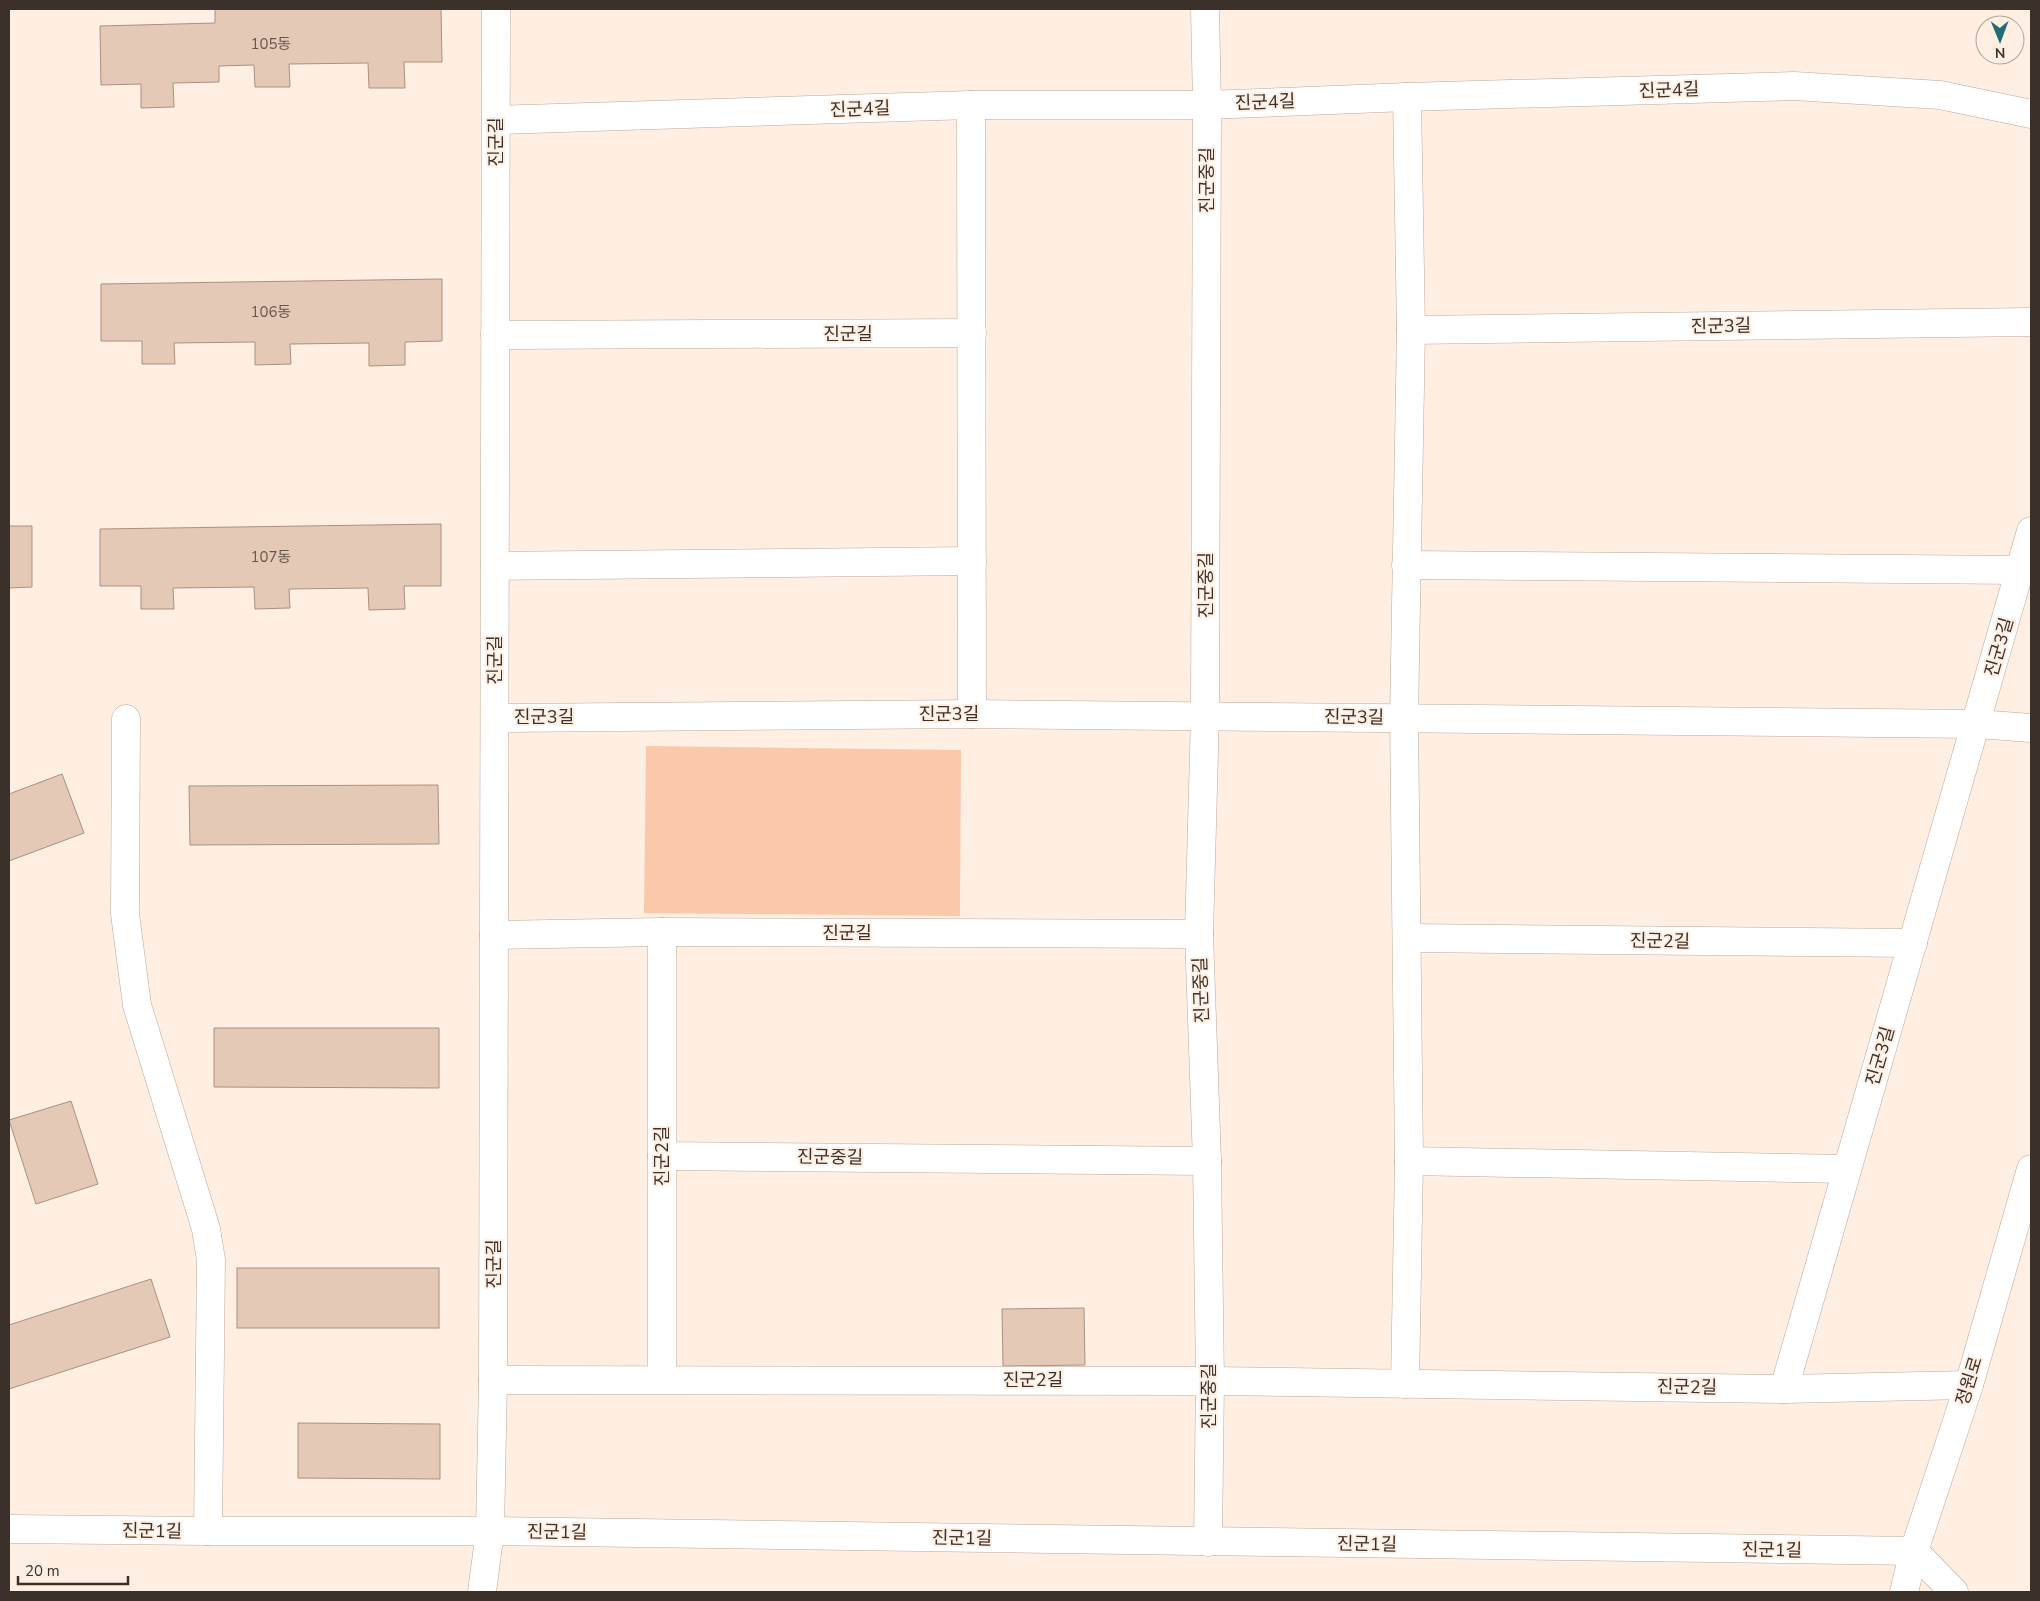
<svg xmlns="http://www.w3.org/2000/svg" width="2040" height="1601" font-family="'Nunito Sans','Noto Sans KR',sans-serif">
  <rect width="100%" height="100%" fill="#ffeee2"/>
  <path fill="#f9c9a9" d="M646,746L961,750L960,916L644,913Z"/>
  <g fill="#e5c9b7" stroke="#aa907f">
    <path d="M215,9H441L442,62H404L405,88H369L368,63L289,64L290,87H255L254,65L219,66V82L173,83L174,107L141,108V84L101,85L100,26L215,23Z"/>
    <path d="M442,279V341L405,342V365L369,366V343L290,344L291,364L255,365V342L174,343L175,364H142V341H101V284Z"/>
    <path d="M441,524V586H404L405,609L369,610L368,588L289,589L290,608L255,609L254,587L173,588L174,609H141V586H100V529Z"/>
    <path d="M9,526H32V587L9,588Z"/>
    <path d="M62,774L84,833L9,861V794Z"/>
    <path d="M438,785L439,844L190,845L189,786Z"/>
    <path d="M214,1028H439V1088L214,1087Z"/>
    <path d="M71,1101L98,1184L36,1204L9,1120Z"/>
    <rect x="237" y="1268" width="202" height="60"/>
    <path d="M151,1279L170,1337L9,1389V1325Z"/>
    <path d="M1084,1308L1085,1365L1003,1366L1002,1309Z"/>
    <path d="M298,1423L440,1424V1479L298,1478Z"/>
  </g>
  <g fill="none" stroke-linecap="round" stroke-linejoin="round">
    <g stroke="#c1a795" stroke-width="29">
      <g id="minor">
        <path d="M1205,9L1207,105L1205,716L1199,934L1207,1161L1210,1381L1208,1542"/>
        <path d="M971,105L972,714"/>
        <path d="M496,120L971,105H1207L1407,97L1794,86L1940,95L2031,114"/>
        <path d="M1411,330L2031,322"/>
        <path d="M495,335L972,333"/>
        <path d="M1406,565L2020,570"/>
        <path d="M495,566L972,561"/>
        <path d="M495,718L972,714L1977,724L2031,728"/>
        <path d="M126,719L125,914L137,1005L206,1229L211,1260L208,1531"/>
        <path d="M494,935L662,932L1199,934"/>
        <path d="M1408,938L1913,943"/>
        <path d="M662,1156L1207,1161"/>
        <path d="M1409,1161L1847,1169"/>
        <path d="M662,1379V932"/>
        <path d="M493,1380L1210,1381L1784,1389L1969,1385"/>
        <path d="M1405,1384L1409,1161L1404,718L1411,330L1407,97"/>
        <path d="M1784,1389L2031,531"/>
        <path d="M9,1529L208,1531H490L1914,1551L1954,1592"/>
        <path d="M482,1592L490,1531L493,1380L496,9"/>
        <path d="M1904,1592L1914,1551L1969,1385L2031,1169"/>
      </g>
    </g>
    <use href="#minor" stroke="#fff" stroke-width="28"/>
  </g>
  <g text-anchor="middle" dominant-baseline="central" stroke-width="4" stroke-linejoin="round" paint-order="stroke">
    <g font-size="15" fill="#66574d">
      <text x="271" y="44">105동</text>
      <text x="271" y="312">106동</text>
      <text x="271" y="557">107동</text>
    </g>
    <g font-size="18" fill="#3c312a" stroke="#ffeee2">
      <text transform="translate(1669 90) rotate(-2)">진군4길</text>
      <text transform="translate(1265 102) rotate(-2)">진군4길</text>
      <text transform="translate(860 109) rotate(-2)">진군4길</text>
      <text transform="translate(496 142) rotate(-90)">진군길</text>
      <text transform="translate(1207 180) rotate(-90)">진군중길</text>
      <text transform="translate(1721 326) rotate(-1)">진군3길</text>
      <text x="848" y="334">진군길</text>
      <text transform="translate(1206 585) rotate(-90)">진군중길</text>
      <text transform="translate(1999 647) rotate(-74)">진군3길</text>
      <text transform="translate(495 660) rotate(-90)">진군길</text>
      <text x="949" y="714">진군3길</text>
      <text x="544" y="717">진군3길</text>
      <text transform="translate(1354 717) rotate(1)">진군3길</text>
      <text x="847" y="933">진군길</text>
      <text transform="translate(1660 941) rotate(1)">진군2길</text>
      <text transform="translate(1201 990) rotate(-92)">진군중길</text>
      <text transform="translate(1880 1056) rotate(-74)">진군3길</text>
      <text transform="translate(662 1156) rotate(-90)">진군2길</text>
      <text transform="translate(830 1157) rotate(1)">진군중길</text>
      <text transform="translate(494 1264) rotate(-90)">진군길</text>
      <text x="1033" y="1380">진군2길</text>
      <text transform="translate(1969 1381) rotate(-73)">정원로</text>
      <text transform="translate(1687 1387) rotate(1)">진군2길</text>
      <text transform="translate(1209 1396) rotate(-90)">진군중길</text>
      <text transform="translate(152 1531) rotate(1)">진군1길</text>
      <text transform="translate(557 1532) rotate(1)">진군1길</text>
      <text transform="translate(962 1538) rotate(1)">진군1길</text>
      <text transform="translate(1367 1544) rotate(1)">진군1길</text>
      <text transform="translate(1772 1550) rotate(1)">진군1길</text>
    </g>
  </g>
  <rect width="2040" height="1601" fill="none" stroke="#3c312a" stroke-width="20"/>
  <g transform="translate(2000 40) rotate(179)"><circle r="24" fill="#ffeee2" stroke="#b1a298"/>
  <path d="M0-4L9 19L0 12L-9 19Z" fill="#226d75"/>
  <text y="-8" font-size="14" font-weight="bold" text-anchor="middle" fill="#3c312a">N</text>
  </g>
  <path d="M18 1576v8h110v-8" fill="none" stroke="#3c312a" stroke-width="2.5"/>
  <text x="25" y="1576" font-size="15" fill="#3c312a" stroke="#ffeee2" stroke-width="4" paint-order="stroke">20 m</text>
</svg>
